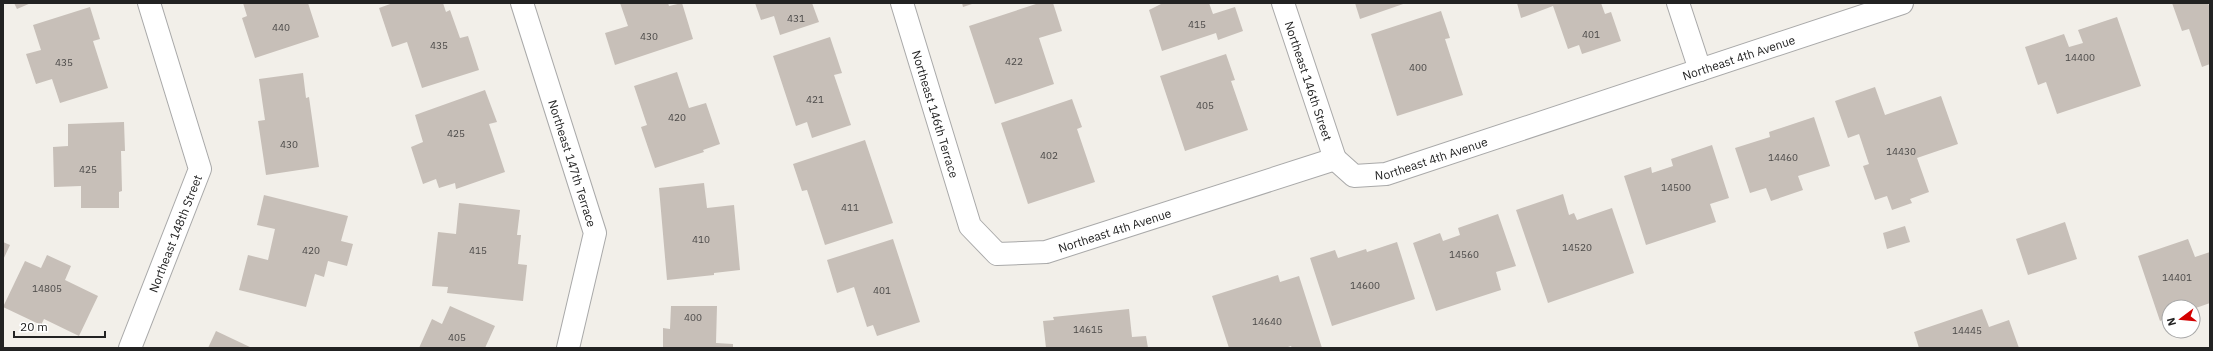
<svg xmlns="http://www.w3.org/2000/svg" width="2213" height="351" font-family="'IBM Plex Sans',sans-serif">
  <rect width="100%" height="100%" fill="#f2efe9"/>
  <g fill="#c7bfb8">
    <path d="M14,3H31L17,9Z"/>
    <path d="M243,3H308L319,37L255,58L242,18L247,16Z"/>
    <path d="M393,3H443L446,12L450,10L460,38L468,36L479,70L422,88L407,42L392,47L379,8Z"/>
    <path d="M620,3H668L669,6L682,3L693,39L615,65L605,33L628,26Z"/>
    <path d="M755,3H812L819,22L780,35L774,16L761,20Z"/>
    <path d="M962,3H975L963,7Z"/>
    <path d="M1039,3H1053L1062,31L1039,38L1054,84L995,104L969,26Z"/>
    <path d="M1163,3H1209L1213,14L1235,7L1243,31L1218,40L1216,33L1162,51L1149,10Z"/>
    <path d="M1355,3H1406L1360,19Z"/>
    <path d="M1517,3H1601L1605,14L1611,12L1621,41L1582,54L1579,45L1568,49L1553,6L1521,18Z"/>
    <path d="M2172,3H2208L2210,8V64L2202,67L2189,29L2182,31Z"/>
    <path d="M90,7L100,39L93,41L108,88L60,103L52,79L36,84L26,54L41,50L33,25Z"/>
    <path d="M1441,11L1450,38L1445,39L1463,95L1397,116L1371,34Z"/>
    <path d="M2117,17L2141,86L2057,114L2046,82L2038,85L2025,47L2064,34L2069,47L2083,43L2078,30Z"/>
    <path d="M830,37L842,73L834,75L851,125L812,138L807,122L796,126L773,56Z"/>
    <path d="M1226,54L1235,80L1231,81L1248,130L1185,151L1160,76Z"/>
    <path d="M677,72L689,108L706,103L720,144L703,150L704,152L655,168L641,127L647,125L634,86Z"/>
    <path d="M303,73L306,98L309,97L319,167L266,175L258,121L265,120L259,79Z"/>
    <path d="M1875,87L1885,115L1941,96L1958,144L1917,158L1929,192L1910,199L1912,203L1892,210L1887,196L1875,200L1863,166L1869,164L1859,134L1848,138L1835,101Z"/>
    <path d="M485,90L497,122L489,124L505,172L456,189L455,183L439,188L436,179L423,184L411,147L423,142L415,115Z"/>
    <path d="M1072,99L1082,127L1077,129L1095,182L1028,204L1001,123Z"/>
    <path d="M1814,117L1830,166L1798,176L1803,190L1771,201L1766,188L1750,193L1735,148L1770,137L1769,132Z"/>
    <path d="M124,122L125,151H121L122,191L119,192V208H81V186L54,187L53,147L68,146V124Z"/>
    <path d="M865,140L893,223L825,245L807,190L802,191L793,164Z"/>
    <path d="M1712,145L1729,198L1710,204L1716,222L1646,245L1624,176L1651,167L1652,173L1673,166L1671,159Z"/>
    <path d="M704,183L707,208L734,205L740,270L714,273V275L667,280L659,188Z"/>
    <path d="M1563,194L1569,215L1574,213L1577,220L1612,208L1634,273L1548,303L1516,210Z"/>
    <path d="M264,195L348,216L341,241L353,244L347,266L328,261L324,277L315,274L306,307L239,290L248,255L268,260L275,229L257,225Z"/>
    <path d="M459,203L520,210L517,235H521L518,264L527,265L523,301L447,293L448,287L432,286L438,232L456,234Z"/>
    <path d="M1498,214L1516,266L1496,272L1501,290L1436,311L1413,243L1440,233L1443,241L1460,235L1458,228Z"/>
    <path d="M2065,222L2077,259L2028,275L2016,239Z"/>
    <path d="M1905,226L1910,242L1887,249L1883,233Z"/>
    <path d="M893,239L920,322L877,336L873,325L867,327L854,287L837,293L827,260Z"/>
    <path d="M2188,239L2195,257L2210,252V303L2193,309V307H2169V317L2160,321L2138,256Z"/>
    <path d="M3,242L10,245L3,260Z"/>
    <path d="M1397,242L1415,299L1332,326L1310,258L1335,250L1338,258L1366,249L1367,252Z"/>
    <path d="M47,255L71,266L65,280L98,296L79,336L44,319L41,325L3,307L25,261L41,268Z"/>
    <path d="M1278,275L1280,282L1299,276L1322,348H1292L1291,346L1285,348H1229L1212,296Z"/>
    <path d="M450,306L495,326L485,348H419L432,319L442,324Z"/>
    <path d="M671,306H717L716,343L733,344V348H663V328L670,329Z"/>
    <path d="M1129,309L1132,337L1146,336L1148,348H1046L1043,321L1054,320L1053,317Z"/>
    <path d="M1982,309L1989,327L2009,320L2019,348H1919L1914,332Z"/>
    <path d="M216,331L252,348H208Z"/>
  </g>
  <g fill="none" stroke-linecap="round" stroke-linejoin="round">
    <g stroke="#a9a9a9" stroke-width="24">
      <g id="minor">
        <path id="s1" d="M522,3L595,233L568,348"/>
        <path id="s2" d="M902,3L970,226L997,254L1046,252L1335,159"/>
        <path id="s3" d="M1283,3L1335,159"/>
        <path d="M1678,3L1700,70"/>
        <path id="s4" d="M1335,159L1354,176L1386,174L1902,3"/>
        <path id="s5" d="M130,348L200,169L149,3"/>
      </g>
    </g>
    <use href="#minor" stroke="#fff" stroke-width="22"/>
  </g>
  <g text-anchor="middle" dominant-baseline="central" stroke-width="3" stroke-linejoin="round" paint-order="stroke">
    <g font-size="10" fill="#4b4948">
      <text x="796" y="18">431</text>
      <text x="1197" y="24">415</text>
      <text x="281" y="27">440</text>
      <text x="1591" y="34">401</text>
      <text x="649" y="36">430</text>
      <text x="439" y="45">435</text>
      <text x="2080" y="57">14400</text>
      <text x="1014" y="61">422</text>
      <text x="64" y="62">435</text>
      <text x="1418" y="67">400</text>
      <text x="815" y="99">421</text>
      <text x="1205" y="105">405</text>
      <text x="677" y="117">420</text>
      <text x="456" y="133">425</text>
      <text x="289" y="144">430</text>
      <text x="1901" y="151">14430</text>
      <text x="1049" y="155">402</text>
      <text x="1783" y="157">14460</text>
      <text x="88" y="169">425</text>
      <text x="1676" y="187">14500</text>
      <text x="850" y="207">411</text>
      <text x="701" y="239">410</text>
      <text x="1577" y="247">14520</text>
      <text x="311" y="250">420</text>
      <text x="478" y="250">415</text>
      <text x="1464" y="254">14560</text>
      <text x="2177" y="277">14401</text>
      <text x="1365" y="285">14600</text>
      <text x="47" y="288">14805</text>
      <text x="882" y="290">401</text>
      <text x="693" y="317">400</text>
      <text x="1267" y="321">14640</text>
      <text x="1088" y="329">14615</text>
      <text x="1967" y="330">14445</text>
      <text x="457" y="337">405</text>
    </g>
    <g font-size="12" fill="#222" stroke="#fff">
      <text stroke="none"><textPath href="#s4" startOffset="429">Northeast 4th Avenue</textPath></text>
      <text stroke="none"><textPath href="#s3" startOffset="82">Northeast 146th Street</textPath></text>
      <text stroke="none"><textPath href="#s2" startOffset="116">Northeast 146th Terrace</textPath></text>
      <text stroke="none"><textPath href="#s4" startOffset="105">Northeast 4th Avenue</textPath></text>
      <text stroke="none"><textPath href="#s1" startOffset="168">Northeast 147th Terrace</textPath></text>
      <text stroke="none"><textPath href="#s2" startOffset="393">Northeast 4th Avenue</textPath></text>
      <text stroke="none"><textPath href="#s5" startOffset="123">Northeast 148th Street</textPath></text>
    </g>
  </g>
  <rect width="2213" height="351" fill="none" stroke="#222222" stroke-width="8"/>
  <g transform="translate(2181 319) rotate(254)"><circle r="19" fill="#ffffff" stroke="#a7a7a7"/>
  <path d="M0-3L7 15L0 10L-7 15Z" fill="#d40000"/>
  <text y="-6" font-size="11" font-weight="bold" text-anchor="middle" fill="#222222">N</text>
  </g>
  <path d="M14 331v6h91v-6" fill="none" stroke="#222222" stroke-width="2"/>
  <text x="20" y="331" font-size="12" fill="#222222" stroke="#ffffff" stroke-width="3" paint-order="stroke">20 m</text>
</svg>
